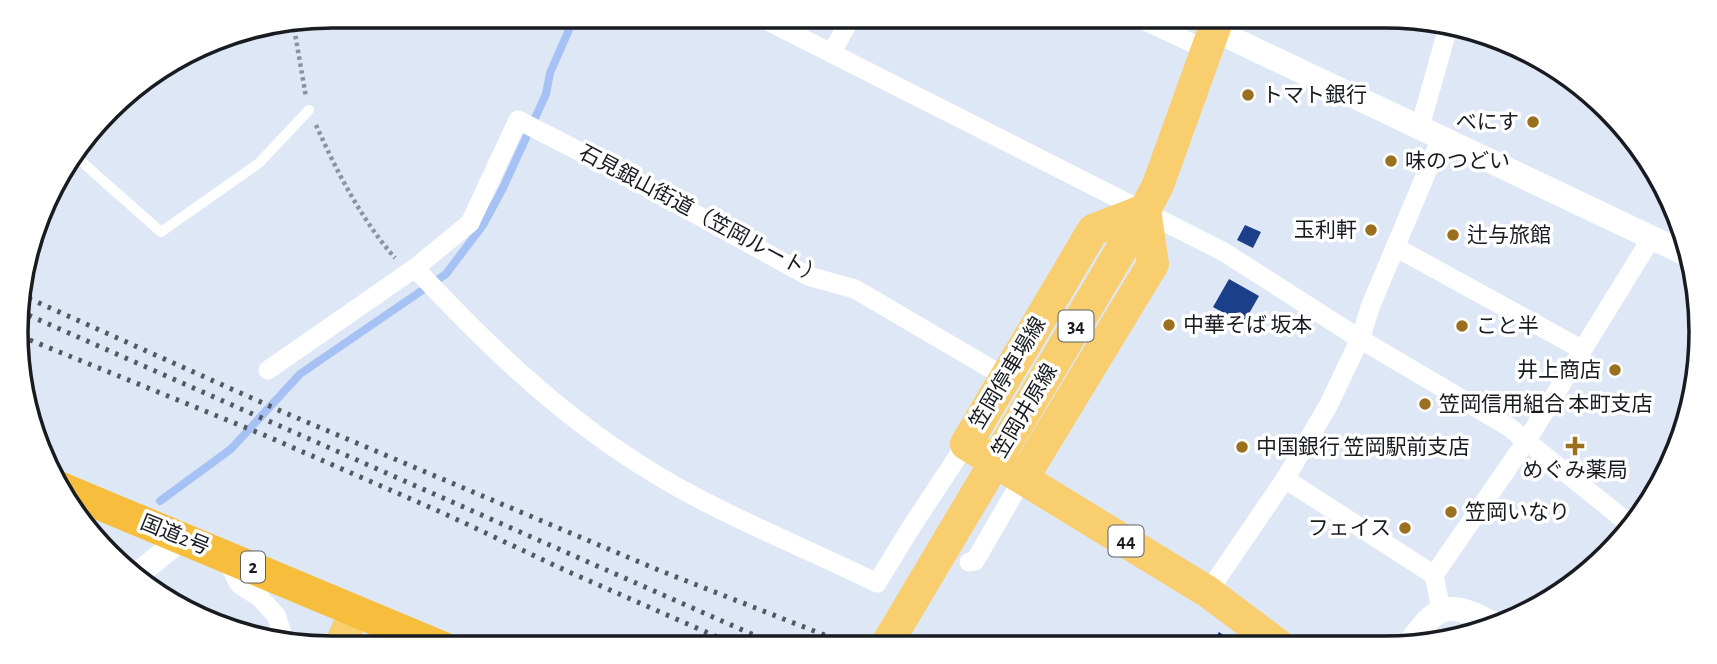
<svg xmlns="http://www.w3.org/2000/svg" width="1717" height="664" font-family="'Alegreya Sans','Noto Sans JP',sans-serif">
  <rect width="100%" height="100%" fill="#dee7f6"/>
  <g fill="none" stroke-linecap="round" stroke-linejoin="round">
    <path stroke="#a6c1f4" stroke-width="8" d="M160,501L231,449L300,374L446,274L483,225L503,188L546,94L550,73L575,16"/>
  </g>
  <g fill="#1b3f88">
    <path d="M1245,225L1261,232L1253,248L1237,240Z"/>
    <path d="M1229,279L1259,296L1243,324L1213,307Z"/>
    <path d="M1219,632L1240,646H1210Z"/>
  </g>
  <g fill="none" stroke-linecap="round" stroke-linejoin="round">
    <g stroke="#8c939e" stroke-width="4.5" stroke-dasharray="3.5 3.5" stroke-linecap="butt">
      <path d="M293,22L306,97"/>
      <path d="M316,125C337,172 361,219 395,258"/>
    </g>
    <path stroke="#fff" stroke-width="10" d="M74,155L161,232L259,163L309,110"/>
    <g stroke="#fff" stroke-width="19">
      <path d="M758,16L1224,252L1360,339L1509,427L1632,526"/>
      <path d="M1134,16L1207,50"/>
      <path d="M832,52L852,16"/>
      <path d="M1420,127L1449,24"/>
      <path d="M1397,248L1581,349"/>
      <path d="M415,268C482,340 555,411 639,464C713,512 798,544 877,583L910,529L966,444"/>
      <path d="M268,370L415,268L470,223L518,120L610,167L808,276L855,289L1005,377"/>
      <path d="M1285,479L1434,575L1527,440L1652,237"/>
      <path d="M225,557L239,584L259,597L276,615L285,642"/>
      <path d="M969,562L975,561L1023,478"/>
      <path d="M1434,575L1441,610"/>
      <path d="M1208,592L1285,479L1328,406L1360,339L1371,305L1441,138"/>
    </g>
    <g stroke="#fff" stroke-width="24">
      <path d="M1214,30L1686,254"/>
      <path d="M134,577L181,539"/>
      <path d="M1408,646C1438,602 1449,600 1496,625"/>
    </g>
    <g stroke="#f9ce6e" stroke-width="32">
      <path d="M1145,210L1093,230L966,444L1208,592L1280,646"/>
      <path d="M1023,478L1153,264L1145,210"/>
      <path d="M885,647L1145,210L1158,185L1219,16"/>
      <path d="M339,648L355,612"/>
    </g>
    <path stroke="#f7be3e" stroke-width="32" d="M61,488L444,648"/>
    <g stroke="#545961" stroke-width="5" stroke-dasharray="3.5 7" stroke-linecap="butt">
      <path d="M19,294L283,412L656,569L855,647"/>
      <path d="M19,311L781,647"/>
      <path d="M20,336L264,435L443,513L569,572L740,647"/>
    </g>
  </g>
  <g fill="#9a6f1d" stroke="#fff" stroke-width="2.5">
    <circle cx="1248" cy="95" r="7"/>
    <circle cx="1533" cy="122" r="7"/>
    <circle cx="1391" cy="161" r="7"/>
    <circle cx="1371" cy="230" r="7"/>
    <circle cx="1453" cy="235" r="7"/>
    <circle cx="1169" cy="325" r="7"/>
    <circle cx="1462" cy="326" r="7"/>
    <circle cx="1615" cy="370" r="7"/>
    <circle cx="1425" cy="404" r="7"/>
    <path d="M1571.5 435.5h7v7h7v7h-7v7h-7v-7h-7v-7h7z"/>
    <circle cx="1242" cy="447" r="7"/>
    <circle cx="1451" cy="512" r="7"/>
    <circle cx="1405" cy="528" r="7"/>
  </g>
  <g text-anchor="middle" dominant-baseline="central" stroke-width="7" stroke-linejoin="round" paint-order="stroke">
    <g fill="#fff" stroke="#5d5f63" stroke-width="2">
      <rect x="1058.5" y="310.5" width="35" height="31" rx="5"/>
      <rect x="1108.5" y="525.5" width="35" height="31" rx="5"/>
      <rect x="241" y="551.5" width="24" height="31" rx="5"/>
    </g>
    <g font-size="19" font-weight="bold" fill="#181b20">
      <text x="1076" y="326">34</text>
      <text x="1126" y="541">44</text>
      <text x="253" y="567">2</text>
    </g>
    <g font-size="21" fill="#181b20" stroke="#fff" text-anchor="start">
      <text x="1262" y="95">トマト銀行</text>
      <text x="1519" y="122" text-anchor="end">べにす</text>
      <text x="1405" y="161">味のつどい</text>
      <text x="1357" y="230" text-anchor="end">玉利軒</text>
      <text x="1467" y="235">辻与旅館</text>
      <text x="1183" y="325">中華そば 坂本</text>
      <text x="1476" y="326">こと半</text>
      <text x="1601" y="370" text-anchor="end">井上商店</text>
      <text x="1439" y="404">笠岡信用組合 本町支店</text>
      <text x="1256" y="447">中国銀行 笠岡駅前支店</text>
      <text x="1575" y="470" text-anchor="middle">めぐみ薬局</text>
      <text x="1465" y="512">笠岡いなり</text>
      <text x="1391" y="528" text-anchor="end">フェイス</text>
    </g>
    <g font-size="21" fill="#181b20" stroke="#fff">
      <text transform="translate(701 215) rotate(28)">石見銀山街道（笠岡ルート）</text>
      <text transform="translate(1008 373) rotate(-59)">笠岡停車場線</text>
      <text transform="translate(1025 411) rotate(-59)">笠岡井原線</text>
      <text transform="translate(175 535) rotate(22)">国道2号</text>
    </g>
  </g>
  <path d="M0 0H1717V664H0ZM332 28H1385A304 304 0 0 1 1689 332V332A304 304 0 0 1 1385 636H332A304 304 0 0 1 28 332V332A304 304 0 0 1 332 28Z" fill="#fff" fill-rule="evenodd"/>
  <path fill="none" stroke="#181b20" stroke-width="3.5" d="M332 28H1385A304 304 0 0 1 1689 332V332A304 304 0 0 1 1385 636H332A304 304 0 0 1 28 332V332A304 304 0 0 1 332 28Z"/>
</svg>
